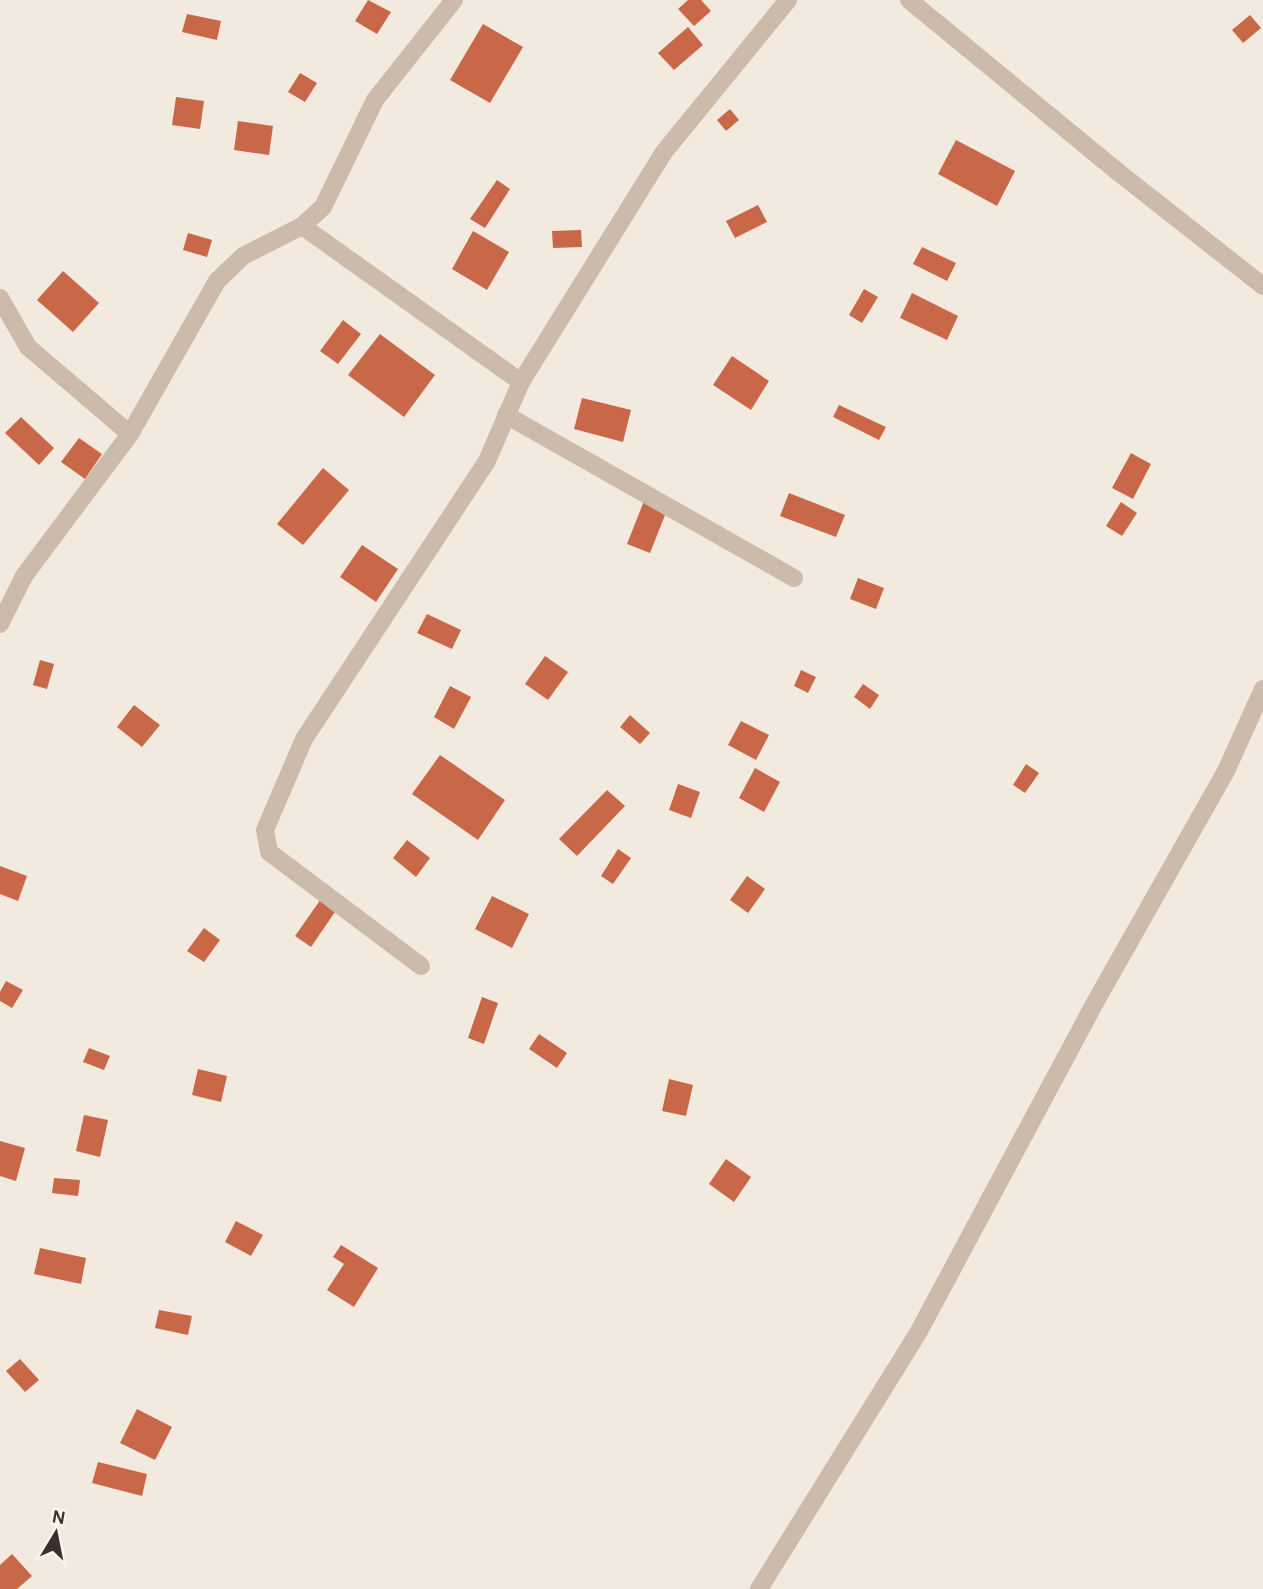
<svg xmlns="http://www.w3.org/2000/svg" width="1263" height="1589" font-family="Karla,sans-serif">
  <rect width="100%" height="100%" fill="#f3eadf"/>
  <g fill="#c86849">
    <path d="M368,0L391,12L377,34L355,21Z"/>
    <path d="M688,0H701L711,11L694,26L678,9Z"/>
    <path d="M187,14L221,21L217,40L182,32Z"/>
    <path d="M1250,15L1261,28L1243,43L1232,30Z"/>
    <path d="M483,24L523,47L490,103L450,80Z"/>
    <path d="M688,27L703,45L674,70L658,53Z"/>
    <path d="M300,73L317,83L305,102L288,92Z"/>
    <path d="M176,97L204,101L200,129L172,125Z"/>
    <path d="M730,109L739,120L726,131L717,120Z"/>
    <path d="M238,121L273,126L269,155L234,150Z"/>
    <path d="M956,140L1015,171L997,206L938,174Z"/>
    <path d="M497,180L510,189L485,228L470,219Z"/>
    <path d="M758,205L767,222L735,238L726,221Z"/>
    <path d="M581,230L582,247L553,248L552,231Z"/>
    <path d="M473,231L509,252L487,290L452,269Z"/>
    <path d="M188,233L212,240L207,257L183,250Z"/>
    <path d="M922,247L956,263L947,281L913,264Z"/>
    <path d="M63,271L99,303L73,332L37,300Z"/>
    <path d="M864,289L878,297L862,323L849,315Z"/>
    <path d="M912,293L958,316L947,340L900,318Z"/>
    <path d="M343,320L361,334L338,364L320,351Z"/>
    <path d="M380,334L435,375L404,417L348,375Z"/>
    <path d="M732,356L769,381L751,410L713,385Z"/>
    <path d="M582,398L631,410L623,442L574,429Z"/>
    <path d="M839,405L886,427L879,440L833,417Z"/>
    <path d="M21,417L54,448L39,465L5,433Z"/>
    <path d="M79,438L102,454L85,479L61,462Z"/>
    <path d="M1131,453L1151,464L1133,499L1112,488Z"/>
    <path d="M323,468L349,490L303,545L277,524Z"/>
    <path d="M789,493L845,515L836,537L780,516Z"/>
    <path d="M644,501L667,510L650,553L627,544Z"/>
    <path d="M1121,502L1137,513L1122,536L1106,526Z"/>
    <path d="M362,545L398,569L376,602L340,577Z"/>
    <path d="M858,578L884,588L876,609L850,599Z"/>
    <path d="M427,614L461,630L452,649L417,633Z"/>
    <path d="M545,656L568,672L548,700L525,684Z"/>
    <path d="M40,660L54,664L47,689L33,685Z"/>
    <path d="M801,670L816,677L808,693L794,686Z"/>
    <path d="M863,684L879,695L870,709L854,697Z"/>
    <path d="M450,686L471,697L454,729L434,717Z"/>
    <path d="M134,705L160,725L142,747L117,727Z"/>
    <path d="M630,715L650,733L640,744L620,727Z"/>
    <path d="M741,721L769,735L756,760L728,745Z"/>
    <path d="M440,755L505,800L478,840L412,794Z"/>
    <path d="M1026,764L1039,773L1025,793L1013,785Z"/>
    <path d="M755,768L780,782L764,812L739,798Z"/>
    <path d="M678,784L700,792L691,818L669,810Z"/>
    <path d="M607,790L625,806L577,856L559,839Z"/>
    <path d="M407,840L430,858L416,877L393,858Z"/>
    <path d="M618,849L631,858L613,884L601,876Z"/>
    <path d="M0,866L27,876L18,901L0,894Z"/>
    <path d="M747,876L765,889L748,913L730,900Z"/>
    <path d="M492,896L529,914L512,948L475,929Z"/>
    <path d="M321,899L337,909L311,947L295,936Z"/>
    <path d="M204,928L220,940L204,962L187,951Z"/>
    <path d="M6,981L23,990L12,1008L0,1001V992Z"/>
    <path d="M482,997L498,1003L484,1044L468,1038Z"/>
    <path d="M539,1034L567,1053L557,1068L529,1049Z"/>
    <path d="M89,1048L110,1056L104,1070L83,1062Z"/>
    <path d="M198,1069L227,1076L221,1102L192,1095Z"/>
    <path d="M669,1079L693,1085L686,1116L662,1111Z"/>
    <path d="M84,1115L108,1120L100,1157L76,1151Z"/>
    <path d="M0,1141L25,1148L16,1181L0,1176Z"/>
    <path d="M726,1159L751,1177L734,1202L709,1184Z"/>
    <path d="M54,1178L80,1180L78,1196L52,1193Z"/>
    <path d="M236,1221L263,1235L251,1256L225,1242Z"/>
    <path d="M341,1245L378,1268L354,1307L327,1290L344,1264L333,1257Z"/>
    <path d="M40,1248L86,1258L81,1284L34,1274Z"/>
    <path d="M159,1310L192,1316L188,1335L155,1328Z"/>
    <path d="M20,1359L39,1380L25,1392L6,1371Z"/>
    <path d="M137,1409L172,1427L155,1460L120,1443Z"/>
    <path d="M98,1462L147,1474L142,1496L92,1483Z"/>
    <path d="M12,1554L32,1576L17,1589H0V1565Z"/>
  </g>
  <g fill="none" stroke-linecap="round" stroke-linejoin="round">
    <g stroke="#ccbaaa" stroke-width="18">
      <path d="M909,0L1118,172L1263,286"/>
      <path d="M302,226L521,382"/>
      <path d="M0,298L28,347L130,434"/>
      <path d="M506,415L794,578"/>
      <path d="M0,624L24,576L130,434L217,281L243,256L302,226L323,207L375,100L454,0"/>
      <path d="M421,966L269,852L265,830L304,739L487,461L521,382L664,152L788,0"/>
      <path d="M759,1589L918,1333L1097,999L1226,771L1263,689"/>
    </g>
  </g>
  <g transform="translate(56 1533) rotate(10)" stroke="#fbf4ec" stroke-width="5" paint-order="stroke">
  <path d="M0-5L12 26L0 18L-12 26Z" fill="#3a2f2a"/>
  <text y="-10" font-size="19" font-weight="bold" text-anchor="middle" fill="#3a2f2a">N</text>
  </g>
</svg>
